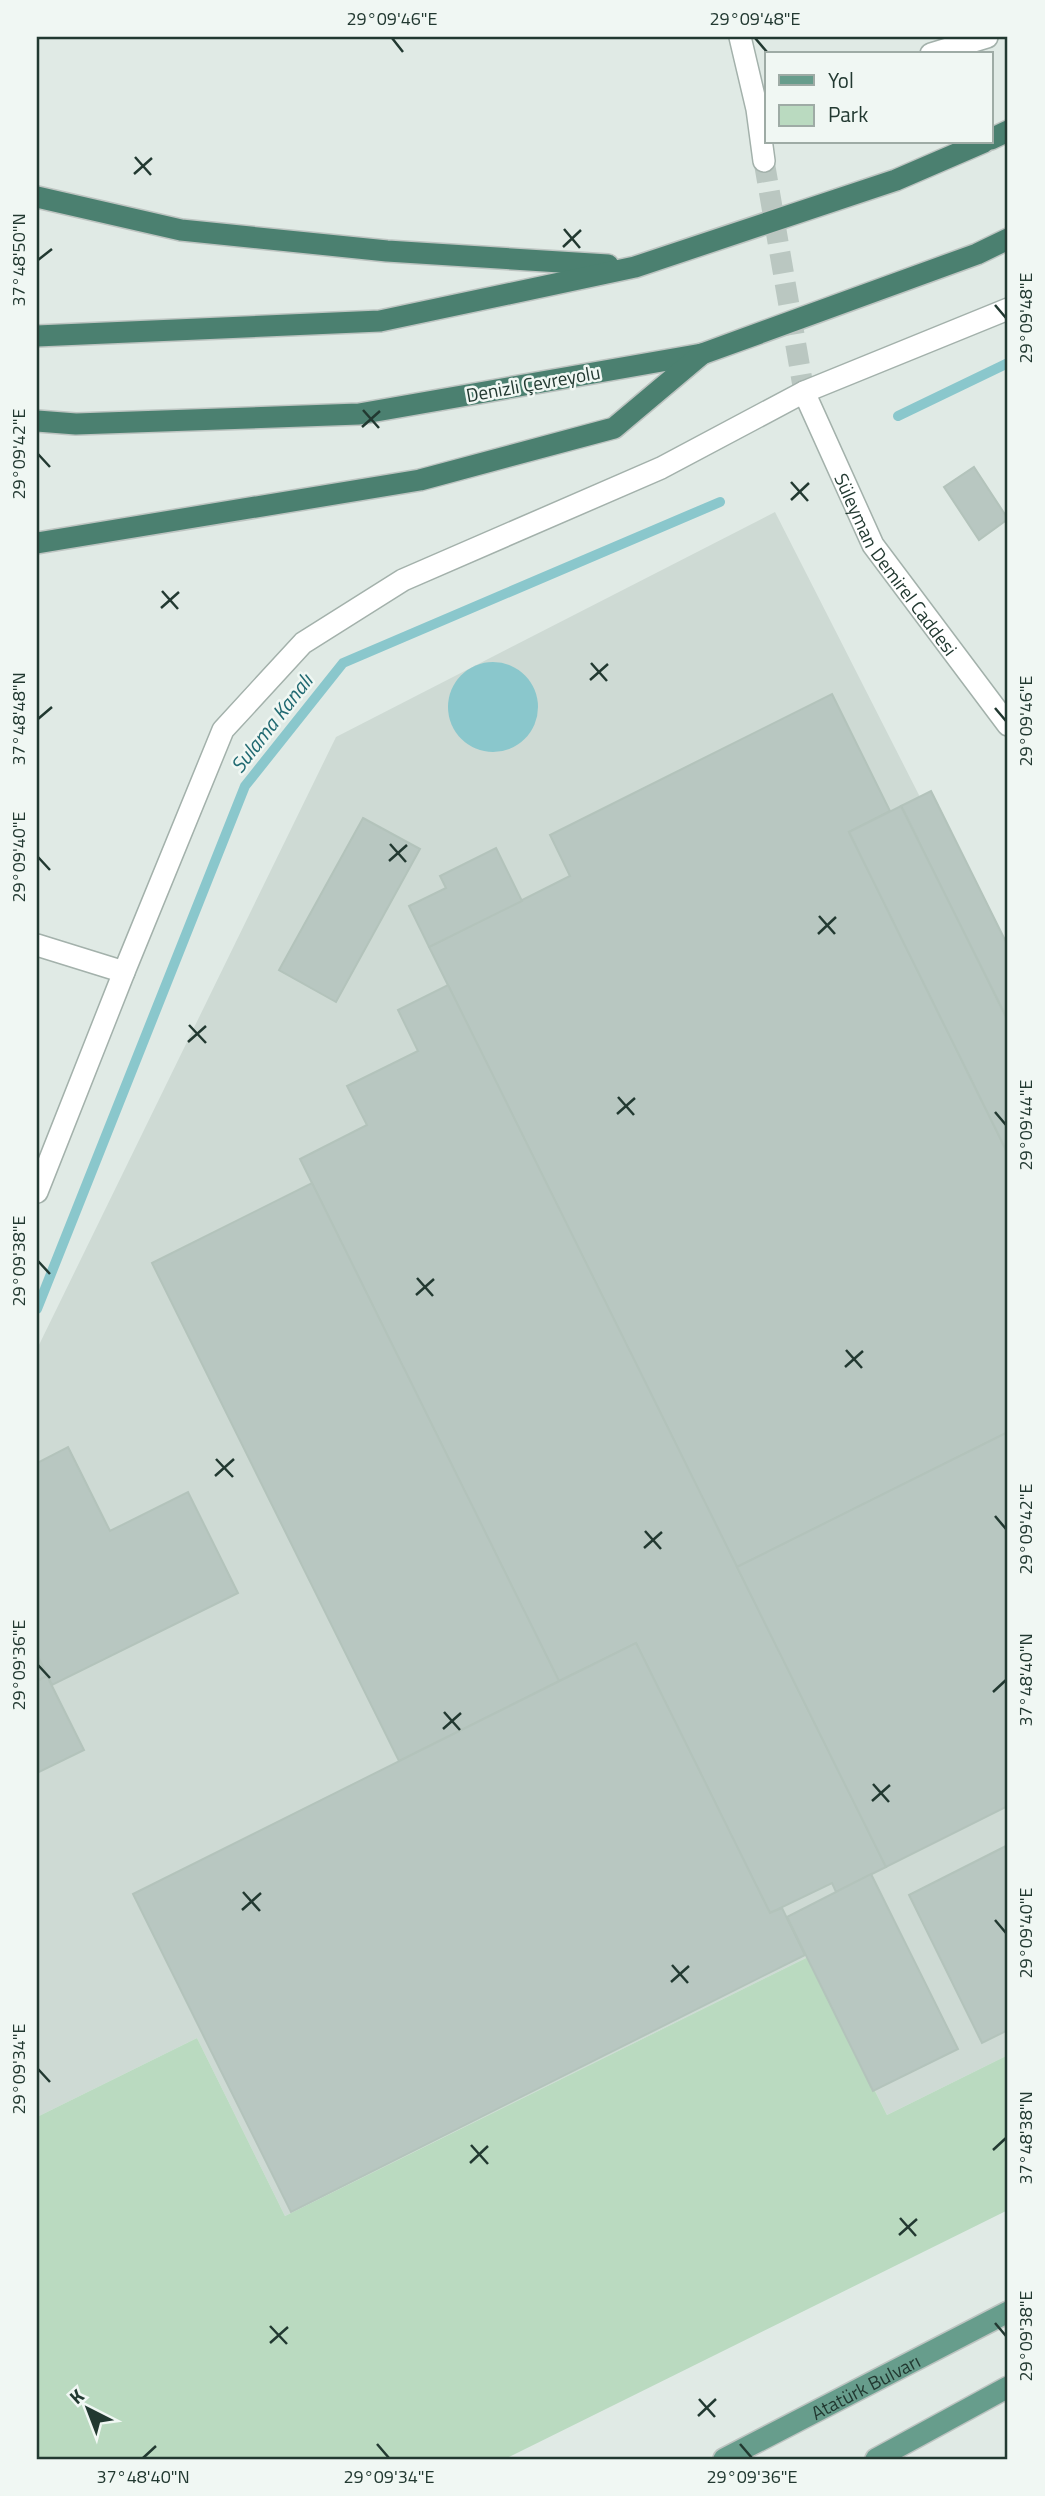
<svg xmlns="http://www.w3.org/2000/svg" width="1045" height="2496" font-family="'Titillium Web',sans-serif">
  <rect width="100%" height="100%" fill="#e0eae5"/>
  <path fill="#cedad4" d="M775,512L1008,970V2055L887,2115L808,1957L285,2216L197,2038L37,2117V1349L336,737Z"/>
  <path fill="#badac0" d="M808,1957L887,2115L1008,2055V2210L505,2459H37V2117L197,2038L285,2216Z"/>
  <circle fill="#8ac7cc" cx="493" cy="707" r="45"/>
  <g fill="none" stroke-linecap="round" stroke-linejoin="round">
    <g stroke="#8ac7cc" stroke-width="10">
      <path d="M898,416L1008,363"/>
      <path d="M37,1309L245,786L343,663L720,502"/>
    </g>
  </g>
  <g fill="#b8c7c1" stroke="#b3c3bb" stroke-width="2">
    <path d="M974,467L1008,519L979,540L944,487Z"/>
    <path d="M832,694L890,811L849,832L1008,1154V1432L737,1567L429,947L570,876L550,835Z"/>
    <path d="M931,791L1008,946V1021L901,806Z"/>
    <path d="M901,806L1008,1021V1154L849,832Z"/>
    <path d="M363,818L420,849L336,1002L279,970Z"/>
    <path d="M496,848L522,901L429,947L409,906L446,888L440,876Z"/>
    <path d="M448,985L886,1867L836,1892L832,1883L770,1913L636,1643L559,1681L300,1159L367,1125L347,1086L418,1051L398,1010Z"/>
    <path d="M312,1183L559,1681L399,1761L152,1263Z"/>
    <path d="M1008,1432V1806L886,1867L737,1567Z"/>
    <path d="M68,1447L110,1531L188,1492L238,1593L52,1685L37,1655V1463Z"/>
    <path d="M636,1643L770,1913L782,1908L805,1955L291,2212L133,1894Z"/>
    <path d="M37,1655L47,1676L37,1681Z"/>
    <path d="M47,1676L84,1750L37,1773V1681Z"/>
    <path d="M1008,1845V2030L982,2043L909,1895Z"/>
    <path d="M871,1874L958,2049L873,2091L787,1917Z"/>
  </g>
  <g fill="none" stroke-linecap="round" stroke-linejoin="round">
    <path stroke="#bac7c1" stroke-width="21" stroke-dasharray="21 10" stroke-linecap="butt" d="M764,161L804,392"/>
    <g stroke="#a3b1ab" stroke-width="24">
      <g id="minor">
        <path d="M931,54L987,37"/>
        <path d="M37,945L124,972"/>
        <path d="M37,1192L124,972L223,730L303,643L403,580L661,468L804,392L1008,309"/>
      </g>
    </g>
    <g stroke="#a3b1ab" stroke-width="24">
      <g id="tertiary">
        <path d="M740,37L757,109L764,161"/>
        <path id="s1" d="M804,392L873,545L1008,725"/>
      </g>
    </g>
    <g stroke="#bdc4c1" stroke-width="24">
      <g id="primary">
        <path id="s2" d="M724,2459L1008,2312"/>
        <path d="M876,2459L1008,2387"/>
      </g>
    </g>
    <g stroke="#bdc4c1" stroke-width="24">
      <g id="trunk">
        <path d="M991,139L1008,131"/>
        <path d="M37,197L181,230L387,251L608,265"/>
        <path d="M37,336L380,321L635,267L896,180L984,142"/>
        <path d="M37,421L76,424L359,414L702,354L977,254L1008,239"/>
        <path d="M37,543L420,480L614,428L702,354"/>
      </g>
    </g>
    <use href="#minor" stroke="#fff" stroke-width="21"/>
    <use href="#tertiary" stroke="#fff" stroke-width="21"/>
    <use href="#primary" stroke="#679d8c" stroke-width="21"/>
    <use href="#trunk" stroke="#4b8070" stroke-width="21"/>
  </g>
  <path fill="none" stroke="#223931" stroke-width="2.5" d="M392,38L403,52M755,38L767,52M135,157L151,175M134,174L152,158M564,229L580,248M563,247L581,230M38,260L52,249M995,305L1006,318M363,410L379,428M362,427L380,411M38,454L50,467M791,482L808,501M791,500L809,483M162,591L178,609M161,608L179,592M591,663L607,681M590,680L608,664M995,708L1006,721M38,719L52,707M390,844L406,862M38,857L50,870M389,861L407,845M819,916L835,934M818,934L836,917M189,1025L206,1043M188,1042L206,1026M618,1097L634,1115M995,1112L1006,1125M617,1114L635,1098M38,1261L50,1274M417,1278L433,1296M416,1295L434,1279M846,1350L862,1368M845,1367L863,1351M216,1459L233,1477M215,1476L234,1459M995,1516L1006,1529M645,1531L661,1549M644,1548L662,1532M38,1665L50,1678M993,1692L1006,1680M444,1712L460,1730M443,1729L461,1713M873,1784L889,1802M872,1801L890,1785M243,1892L260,1911M242,1910L261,1893M995,1920L1006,1933M672,1965L688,1983M671,1982L689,1966M38,2069L50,2082M471,2145L488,2164M993,2150L1006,2138M470,2163L488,2146M900,2218L916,2236M899,2235L917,2219M995,2323L1006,2336M270,2326L287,2344M270,2343L288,2327M699,2399L715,2417M698,2416L716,2399M377,2444L389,2458M740,2444L752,2458M143,2458L156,2446"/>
  <g text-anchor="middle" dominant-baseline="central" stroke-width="5" stroke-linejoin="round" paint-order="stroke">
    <g font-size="19" fill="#223931" stroke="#f0f7f3">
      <text transform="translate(533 383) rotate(-10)">Denizli Çevreyolu</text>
      <text stroke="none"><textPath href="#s1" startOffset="196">Süleyman Demirel Caddesi</textPath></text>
      <text stroke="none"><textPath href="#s2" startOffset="159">Atatürk Bulvarı</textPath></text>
    </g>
    <g font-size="21" font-style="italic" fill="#206971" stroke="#f0f7f3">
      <text transform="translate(271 723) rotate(-52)">Sulama Kanalı</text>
    </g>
  </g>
  <rect width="1045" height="2496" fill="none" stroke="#f0f7f3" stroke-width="77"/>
  <rect x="765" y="52" width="228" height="91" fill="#f0f7f3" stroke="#9eaba5" stroke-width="2"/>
  <rect x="779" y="75" width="35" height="10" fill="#679d8c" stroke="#9eaba5" stroke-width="2"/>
  <text x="828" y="88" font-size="21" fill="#223931">Yol</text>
  <rect x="779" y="105" width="35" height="21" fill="#badac0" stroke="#9eaba5" stroke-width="2"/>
  <text x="828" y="122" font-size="21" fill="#223931">Park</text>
  <g transform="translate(88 2409) rotate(318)" stroke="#f0f7f3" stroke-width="5" paint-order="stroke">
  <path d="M0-5L12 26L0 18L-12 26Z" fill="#223931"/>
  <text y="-10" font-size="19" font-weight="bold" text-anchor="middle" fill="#223931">K</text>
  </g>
  <rect x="38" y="38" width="968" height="2420" fill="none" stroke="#223931" stroke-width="2.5"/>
  <g font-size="18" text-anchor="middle" fill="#223931">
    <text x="392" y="25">29°09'46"E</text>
    <text x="755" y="25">29°09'48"E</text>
    <text transform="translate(19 260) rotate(-90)" y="6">37°48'50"N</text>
    <text transform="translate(1026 318) rotate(-90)" y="6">29°09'48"E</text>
    <text transform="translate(19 454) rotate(-90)" y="6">29°09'42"E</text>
    <text transform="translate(19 719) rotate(-90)" y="6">37°48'48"N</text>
    <text transform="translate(1026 721) rotate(-90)" y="6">29°09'46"E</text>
    <text transform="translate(19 857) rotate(-90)" y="6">29°09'40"E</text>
    <text transform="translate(1026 1125) rotate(-90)" y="6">29°09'44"E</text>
    <text transform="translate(19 1261) rotate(-90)" y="6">29°09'38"E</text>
    <text transform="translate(1026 1529) rotate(-90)" y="6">29°09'42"E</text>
    <text transform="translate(19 1665) rotate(-90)" y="6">29°09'36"E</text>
    <text transform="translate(1026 1680) rotate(-90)" y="6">37°48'40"N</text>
    <text transform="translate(1026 1933) rotate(-90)" y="6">29°09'40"E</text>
    <text transform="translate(19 2069) rotate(-90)" y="6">29°09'34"E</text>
    <text transform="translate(1026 2138) rotate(-90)" y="6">37°48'38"N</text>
    <text transform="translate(1026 2336) rotate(-90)" y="6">29°09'38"E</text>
    <text x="143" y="2483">37°48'40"N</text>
    <text x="389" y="2483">29°09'34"E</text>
    <text x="752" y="2483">29°09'36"E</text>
  </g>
</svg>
